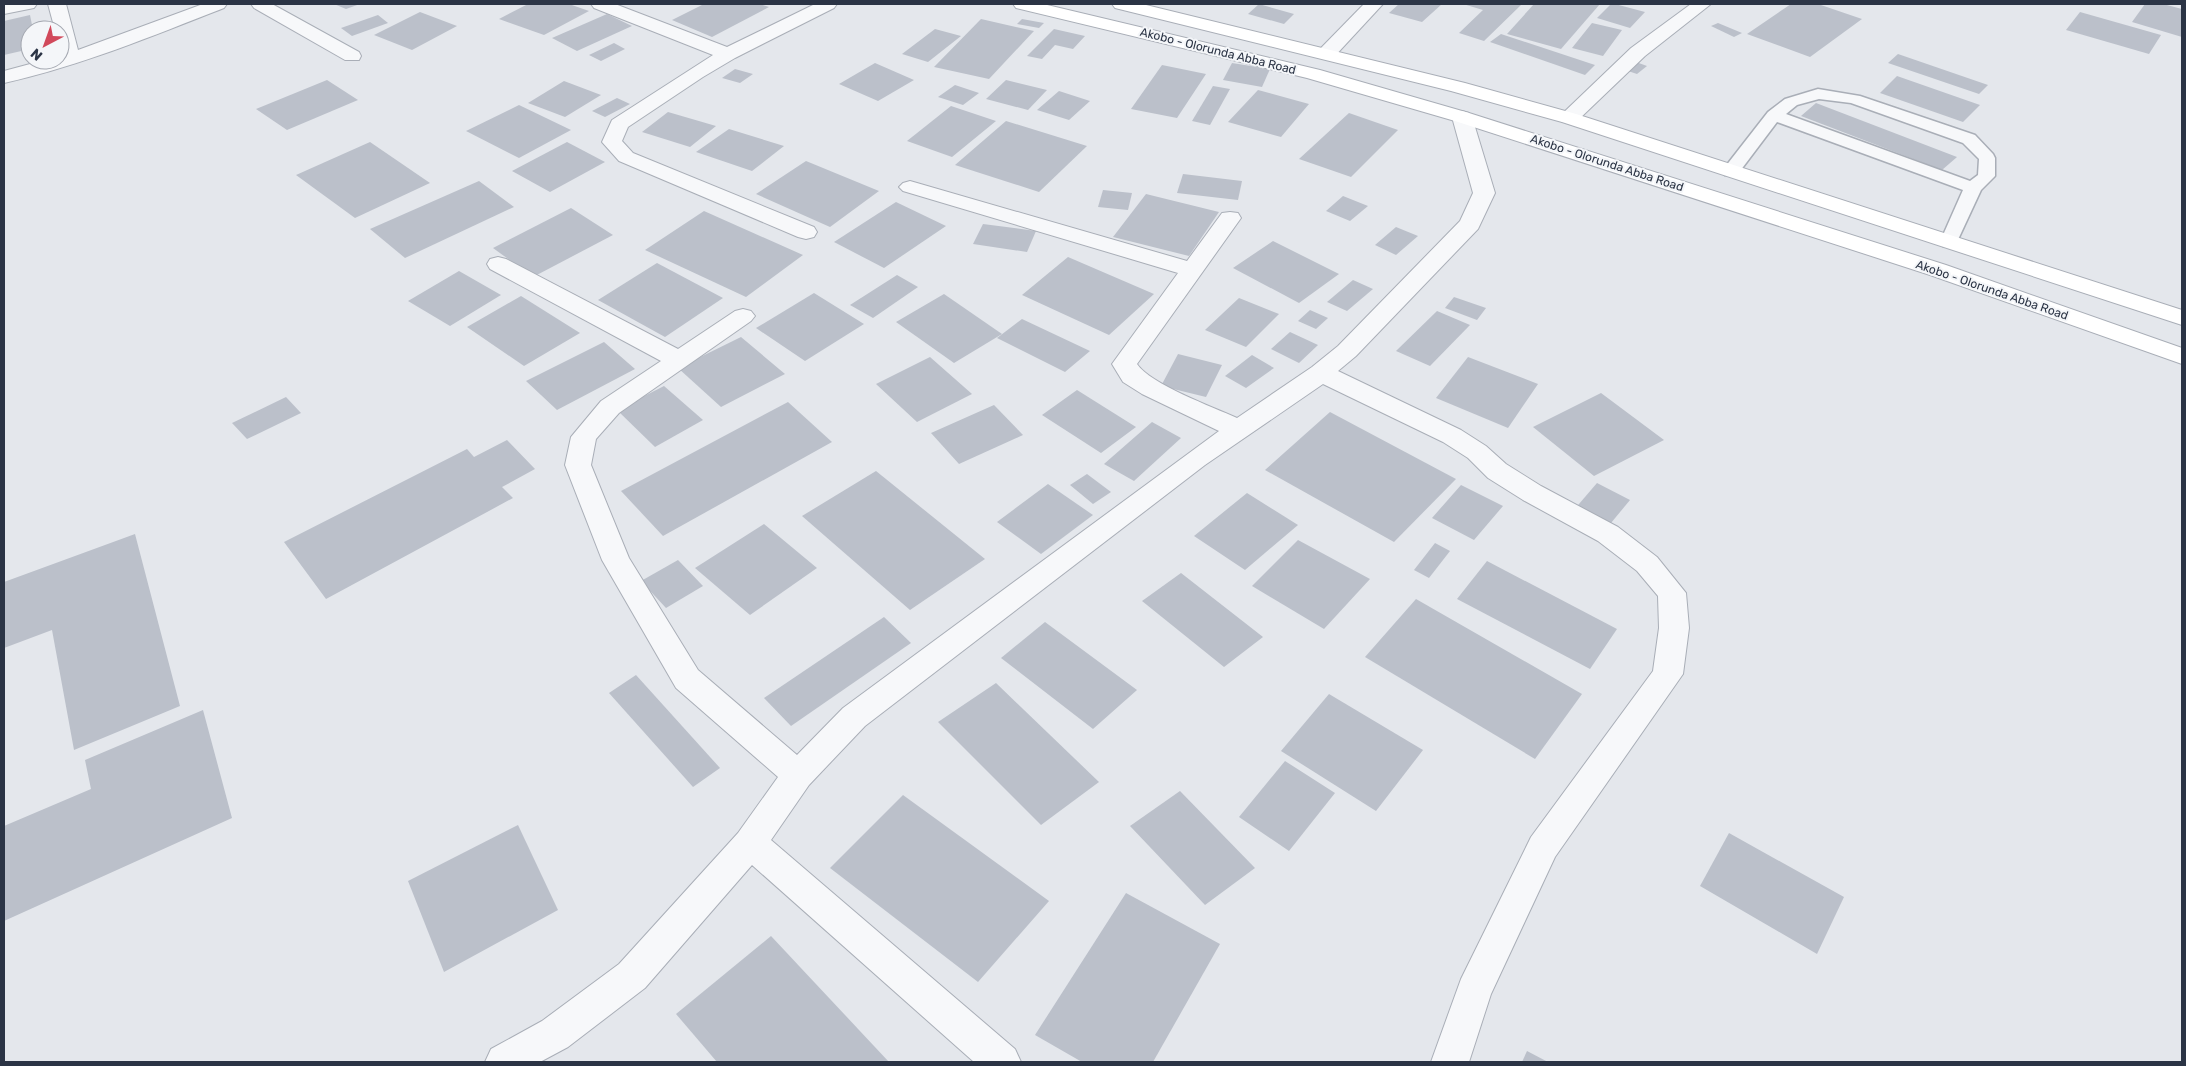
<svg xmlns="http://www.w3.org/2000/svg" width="2186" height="1066" font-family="Rubik,sans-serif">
  <rect width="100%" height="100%" fill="#e4e7ec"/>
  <g fill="#bbc0ca">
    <path d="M334,4H360L346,9Z"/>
    <path d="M528,4H569L589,11L544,35L499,19Z"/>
    <path d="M704,4H760L769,7L712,37L672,20Z"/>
    <path d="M1259,4L1294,14L1284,24L1248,14Z"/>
    <path d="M1399,4H1442L1422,22L1389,13Z"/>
    <path d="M1463,4H1515L1521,5L1484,41L1459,33L1483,10Z"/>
    <path d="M1534,4H1600L1561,49L1507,34Z"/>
    <path d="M1611,4H1615L1645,12L1630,28L1597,18Z"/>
    <path d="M1791,4H1818L1862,19L1810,57L1747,34Z"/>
    <path d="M2145,4H2163L2182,9V37L2132,22Z"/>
    <path d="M420,12L457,26L412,50L374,35Z"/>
    <path d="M2080,12L2161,35L2149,54L2066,30Z"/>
    <path d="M607,14L632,26L577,51L552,38Z"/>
    <path d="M30,15L33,30H30V49L4,55V21Z"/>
    <path d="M378,15L388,23L352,36L341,28Z"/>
    <path d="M981,19L1034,31L989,79L934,67Z"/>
    <path d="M1022,19L1044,23L1039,28L1017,24Z"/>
    <path d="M1592,23L1622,30L1603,56L1572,48Z"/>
    <path d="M1718,23L1742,33L1734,37L1711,26Z"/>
    <path d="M935,29L961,36L928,62L902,54Z"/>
    <path d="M1054,29L1085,36L1073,49L1055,45L1042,59L1027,56Z"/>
    <path d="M1501,34L1595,65L1585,75L1490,42Z"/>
    <path d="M614,43L625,49L601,61L589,55Z"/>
    <path d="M1898,54L1988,85L1979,94L1888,63Z"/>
    <path d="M1636,62L1647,66L1637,74L1625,70Z"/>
    <path d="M875,63L914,80L878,101L839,84Z"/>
    <path d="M1232,63L1270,69L1262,87L1223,80Z"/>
    <path d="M1162,65L1206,74L1177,118L1131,109Z"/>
    <path d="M735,69L753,74L740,83L722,78Z"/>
    <path d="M1897,76L1980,105L1963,122L1880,93Z"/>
    <path d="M327,80L358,100L287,130L256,109Z"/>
    <path d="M1006,80L1047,90L1028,110L986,99Z"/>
    <path d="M564,81L601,95L565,117L528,103Z"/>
    <path d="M955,85L979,93L963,105L938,97Z"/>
    <path d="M1213,86L1230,89L1210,125L1192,121Z"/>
    <path d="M1258,90L1309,104L1281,137L1228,122Z"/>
    <path d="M1059,91L1090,101L1069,120L1037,110Z"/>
    <path d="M617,98L630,104L605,117L592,111Z"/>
    <path d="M1816,103L1957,157L1942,170L1801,116Z"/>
    <path d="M519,105L571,130L519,158L466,131Z"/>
    <path d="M951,106L996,121L952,157L907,141Z"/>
    <path d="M668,112L716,126L690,147L642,132Z"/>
    <path d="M1349,113L1398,130L1351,177L1299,159Z"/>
    <path d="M1006,121L1087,146L1039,192L955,165Z"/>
    <path d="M729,129L784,146L752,171L696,152Z"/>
    <path d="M370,142L430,183L355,218L296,175Z"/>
    <path d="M567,142L605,162L550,192L512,171Z"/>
    <path d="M806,161L879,191L830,227L756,194Z"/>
    <path d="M1183,174L1242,181L1238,200L1177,193Z"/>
    <path d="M479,181L514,207L405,258L370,229Z"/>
    <path d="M1103,190L1132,193L1128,210L1098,207Z"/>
    <path d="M1146,194L1219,212L1189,256L1113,237Z"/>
    <path d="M1343,196L1368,206L1350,221L1326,211Z"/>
    <path d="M896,202L946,226L884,268L834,242Z"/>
    <path d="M571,208L613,235L533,277L493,248Z"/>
    <path d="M704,211L803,255L746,297L645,250Z"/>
    <path d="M983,224L1036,231L1027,252L973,244Z"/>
    <path d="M1396,227L1418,236L1396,255L1375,245Z"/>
    <path d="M1273,241L1339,274L1299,303L1233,268Z"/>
    <path d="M1068,257L1154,294L1109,335L1022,295Z"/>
    <path d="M657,263L723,298L665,337L598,300Z"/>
    <path d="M459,271L501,295L450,326L408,301Z"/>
    <path d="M897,275L918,287L873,318L850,305Z"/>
    <path d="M1353,280L1373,289L1347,311L1327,302Z"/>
    <path d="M814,293L864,324L805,361L756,328Z"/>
    <path d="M944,294L1002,334L954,363L896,322Z"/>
    <path d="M521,296L580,333L524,366L467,327Z"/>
    <path d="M1454,297L1486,308L1477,320L1445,308Z"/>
    <path d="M1239,298L1279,314L1246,347L1205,330Z"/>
    <path d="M1310,310L1328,318L1316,329L1298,321Z"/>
    <path d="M1437,311L1470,325L1430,366L1396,351Z"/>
    <path d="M1022,319L1090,351L1065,372L997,338Z"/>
    <path d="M1290,332L1318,345L1299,363L1271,349Z"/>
    <path d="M741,337L785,374L721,407L678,368Z"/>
    <path d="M604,342L635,369L557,410L526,381Z"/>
    <path d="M1178,354L1222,365L1206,397L1161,386Z"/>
    <path d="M1252,355L1274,368L1246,388L1225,376Z"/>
    <path d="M930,357L972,394L917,422L876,384Z"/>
    <path d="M1468,357L1538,384L1508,428L1436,398Z"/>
    <path d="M664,386L703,420L655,447L617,410Z"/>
    <path d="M1077,390L1136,427L1101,453L1042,415Z"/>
    <path d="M1601,393L1664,440L1594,476L1533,427Z"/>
    <path d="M286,397L301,413L247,439L232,423Z"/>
    <path d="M788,402L832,442L663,536L621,491Z"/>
    <path d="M994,405L1023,435L959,464L931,433Z"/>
    <path d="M1330,412L1456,479L1394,542L1265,470Z"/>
    <path d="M1152,422L1181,438L1134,481L1104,464Z"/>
    <path d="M507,440L535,469L502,487L513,498L326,599L284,542L467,449L474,457Z"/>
    <path d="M876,471L985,559L910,610L802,516Z"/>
    <path d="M1087,474L1111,492L1093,504L1070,485Z"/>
    <path d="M1597,483L1630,500L1606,529L1573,511Z"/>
    <path d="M1048,484L1093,515L1041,554L997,522Z"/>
    <path d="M1461,485L1503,506L1474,540L1432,518Z"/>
    <path d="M1247,493L1298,525L1245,570L1194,536Z"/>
    <path d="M764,524L817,568L750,615L695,568Z"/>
    <path d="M135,534L180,706L74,750L52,630L4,648V582Z"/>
    <path d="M1298,540L1370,579L1324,629L1252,586Z"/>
    <path d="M1435,543L1450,551L1429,578L1414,570Z"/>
    <path d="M678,560L703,586L666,608L641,581Z"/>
    <path d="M1487,561L1617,629L1590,669L1457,599Z"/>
    <path d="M1181,573L1263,637L1224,667L1142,601Z"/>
    <path d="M1416,599L1582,694L1535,759L1365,657Z"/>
    <path d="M884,617L911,643L791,726L764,698Z"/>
    <path d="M1045,622L1137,690L1093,729L1001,658Z"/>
    <path d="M636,675L720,768L693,787L609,693Z"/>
    <path d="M996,683L1099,782L1041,825L938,722Z"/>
    <path d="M1329,694L1423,750L1376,811L1281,751Z"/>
    <path d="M203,710L232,818L4,921V826L91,789L85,760Z"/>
    <path d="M1285,761L1335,793L1289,851L1239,817Z"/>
    <path d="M1180,791L1255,868L1205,905L1130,826Z"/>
    <path d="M903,795L1049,901L978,982L830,868Z"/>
    <path d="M518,825L558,910L444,972L408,881Z"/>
    <path d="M1729,833L1844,897L1817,954L1700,886Z"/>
    <path d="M1126,893L1220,944L1153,1062H1082L1035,1035Z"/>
    <path d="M771,936L889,1062H717L676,1014Z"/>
    <path d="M1527,1051L1548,1062H1522Z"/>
  </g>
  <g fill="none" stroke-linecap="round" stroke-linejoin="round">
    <g stroke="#a9aeb7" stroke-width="3">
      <path id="lane" d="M1818,89L1860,96L1975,135L1993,154L1995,158V176L1981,190L1955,246H1943L1940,242L1963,190L1777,122L1737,175H1725L1722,171L1768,112L1785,99ZM1819,99L1851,103L1963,143L1979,159L1978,175L1970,181L1786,114L1797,105Z"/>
    </g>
    <g stroke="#a9aeb7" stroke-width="2">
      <g id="street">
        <path d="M4,4H37L34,8L4,14Z"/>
        <path d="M48,4H66L78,50L203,4H227L224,8C152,36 80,66 4,83V71L45,60H60V30H55Z"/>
        <path d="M251,4H272L359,52L361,56L359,60H345L254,8Z"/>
        <path d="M591,4H615L727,47L815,4H837L834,8L735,58L703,77L628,127L622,141L633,153L814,227L817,232L814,237L806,239L798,237L619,161L602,142L612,120L713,55L594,8Z"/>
        <path d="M1364,4H1383L1333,58H1319L1317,54L1319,50Z"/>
        <path d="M1691,4H1711L1645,56L1576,122H1562L1559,118L1562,114L1631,48Z"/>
        <path d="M1462,111L1469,113L1472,117L1495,193L1478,229L1356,356L1338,371L1461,430L1486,446L1506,464L1541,486L1618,527L1657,557L1686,593L1689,628L1683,674L1555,857L1491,994L1469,1062H1431L1461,979L1531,837L1653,671L1659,628L1658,596L1637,571L1598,541L1523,500L1488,478L1468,458L1443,442L1323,384L1205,465L865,726L809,785L771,840L1015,1049L1021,1062H974L752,865L645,988L568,1047L540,1062H485L491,1049L542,1021L619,964L738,833L778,777L676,688L602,560L565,465L571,437L601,401L661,361L490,269L487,264L490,259L498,257L506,259L678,349L735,311L743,309L751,311L755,316L751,321L619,413L596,439L591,465L629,558L698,670L797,755L843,708L1219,431L1142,394L1123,382L1112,364L1178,273L903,191L899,187L903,183L910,181L917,183L1187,261L1222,213L1230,212L1238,213L1241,218L1137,364C1150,384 1213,407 1237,418L1312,367L1338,346L1460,221L1473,193L1452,117L1455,113Z"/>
      </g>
    </g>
    <g stroke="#a9aeb7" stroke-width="2">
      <g id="secondary">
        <path d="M1013,4H1043L1320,70L1469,113L1946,265L2182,348V364L1930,275L1455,121L1307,78L1016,8Z"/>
        <path d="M1112,4H1142L1465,83L1576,114L2182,310V325L1562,122L1451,91L1115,8Z"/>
      </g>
    </g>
    <use href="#lane" fill="#f7f8fa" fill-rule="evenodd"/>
    <use href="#street" fill="#f7f8fa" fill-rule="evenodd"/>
    <use href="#secondary" fill="#fff" fill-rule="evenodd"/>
  </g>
  <g text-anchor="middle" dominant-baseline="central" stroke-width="4" stroke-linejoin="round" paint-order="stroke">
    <g font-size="12" fill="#2b3445" stroke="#f4f6f9">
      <text transform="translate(1218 51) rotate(14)">Akobo - Olorunda Abba Road</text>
      <text transform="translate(1607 163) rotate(18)">Akobo - Olorunda Abba Road</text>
      <text transform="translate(1992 290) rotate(19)">Akobo - Olorunda Abba Road</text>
    </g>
  </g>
  <rect width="2186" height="1066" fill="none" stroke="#2b3445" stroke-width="10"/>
  <g transform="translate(45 45) rotate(221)"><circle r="24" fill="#f4f6f9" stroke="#a4a8b1"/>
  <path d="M0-4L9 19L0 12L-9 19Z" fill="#d1495b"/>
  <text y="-8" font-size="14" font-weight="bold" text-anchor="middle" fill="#2b3445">N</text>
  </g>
</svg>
